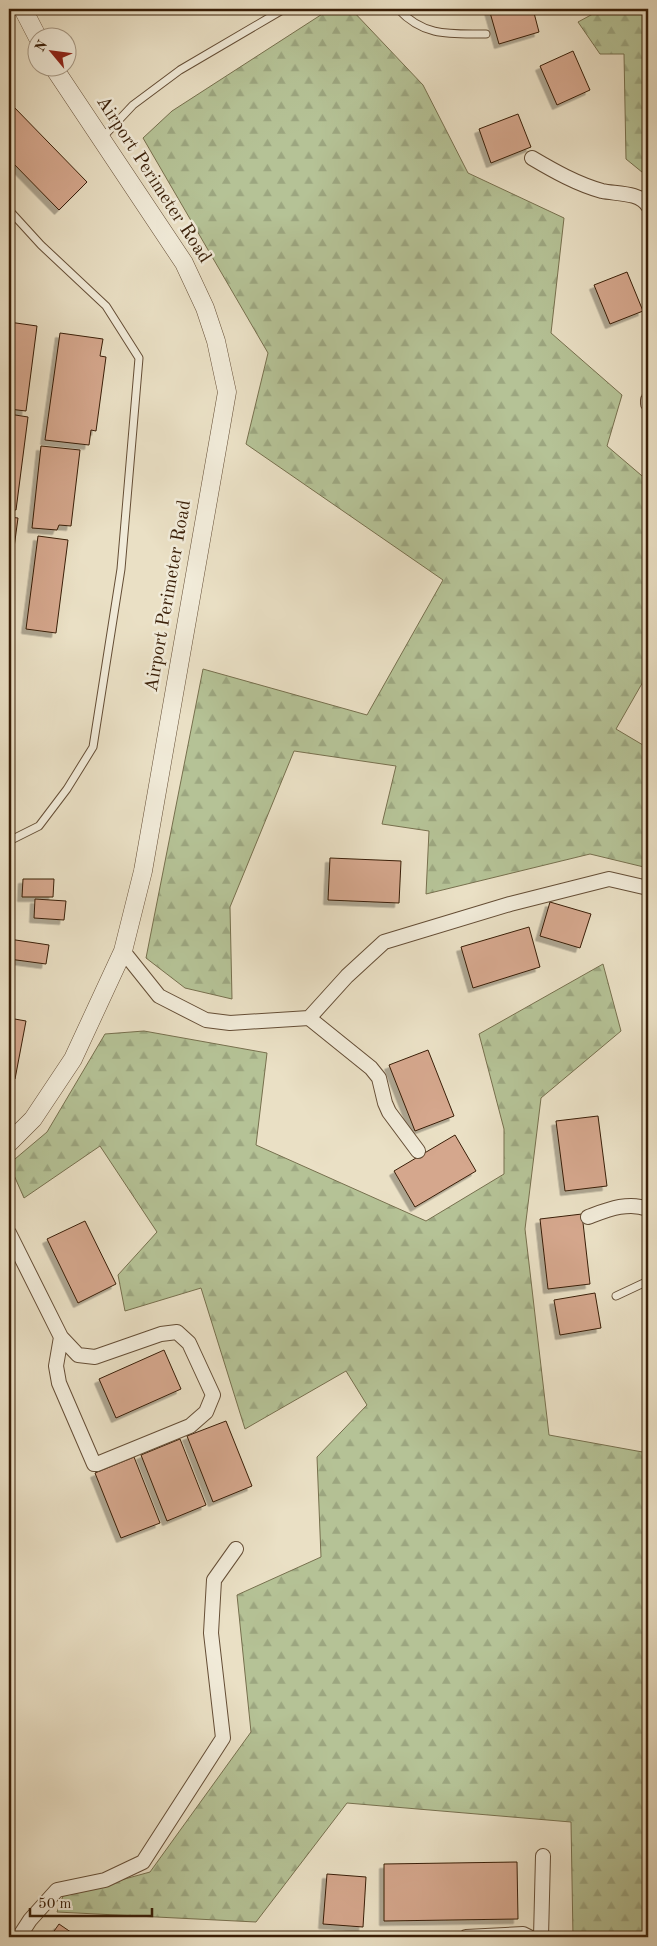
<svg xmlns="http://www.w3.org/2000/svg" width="657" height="1946" font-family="'Old Standard TT',serif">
  <defs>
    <pattern id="forest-firs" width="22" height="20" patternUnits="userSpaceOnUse" patternTransform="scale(1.25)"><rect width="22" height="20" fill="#b5c296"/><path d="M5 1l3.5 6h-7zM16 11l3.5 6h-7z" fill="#9ca680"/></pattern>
    <filter id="shadow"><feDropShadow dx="-4.5" dy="4.5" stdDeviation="0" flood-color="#0004"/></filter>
  </defs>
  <rect width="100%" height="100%" fill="#eae0c5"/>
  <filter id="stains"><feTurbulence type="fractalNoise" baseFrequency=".004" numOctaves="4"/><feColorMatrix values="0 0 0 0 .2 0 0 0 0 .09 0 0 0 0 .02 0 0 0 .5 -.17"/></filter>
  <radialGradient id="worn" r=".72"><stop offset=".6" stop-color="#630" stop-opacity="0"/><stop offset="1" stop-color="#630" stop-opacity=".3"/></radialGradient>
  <g fill="url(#forest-firs)" stroke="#77704e">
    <path d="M330,9H351L423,85L468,173L564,218L551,333L622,395L607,446L648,481V673L616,729L648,748V868L590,854L426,894L429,831L382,824L396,766L294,751L230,907L232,999L185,988L146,958L203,669L367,715L443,580L246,444L268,353L143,138L172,111Z"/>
    <path d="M602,9H642L648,11V177L626,159L624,54H600L578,22Z"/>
    <path d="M603,964L621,1031L541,1098L525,1229L549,1435L648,1453V1937H573L571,1822L347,1803L256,1922L57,1912L63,1896L150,1872L251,1732L237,1595L321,1557L317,1457L367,1405L346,1371L245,1429L201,1288L125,1311L118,1275L157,1232L100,1146L24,1198L9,1164L47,1132L105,1034L144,1031L267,1053L256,1145L426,1221L504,1174V1129L479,1034Z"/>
  </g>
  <g fill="#d5a78d" stroke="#391e07" filter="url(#shadow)">
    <path d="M489,9H533L539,32L499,44Z"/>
    <path d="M573,51L590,90L557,105L540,66Z"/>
    <path d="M12,105L87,182L59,210L9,159V108Z"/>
    <path d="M518,114L531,147L491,163L479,129Z"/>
    <path d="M627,272L643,311L610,324L594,285Z"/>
    <path d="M9,322L37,326L26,411L9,409Z"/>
    <path d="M60,333L103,339L100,356L106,357L96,431L91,430L89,445L45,440Z"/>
    <path d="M9,414L28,417L16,510L9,509Z"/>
    <path d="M41,446L80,450L71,526L59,525L57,530L32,528Z"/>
    <path d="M9,517L18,518L9,585Z"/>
    <path d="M38,536L68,540L56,633L26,629Z"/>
    <path d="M330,858L401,861L399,903L328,900Z"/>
    <path d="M23,879H54L53,897H22Z"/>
    <path d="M35,899L66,901L64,920L34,918Z"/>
    <path d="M550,902L591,914L580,948L540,936Z"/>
    <path d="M529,927L540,967L473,988L461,947Z"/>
    <path d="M9,939L49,945L46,964L9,959Z"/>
    <path d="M9,1018L26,1021L15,1079L9,1078Z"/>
    <path d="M428,1050L454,1116L415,1131L389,1065Z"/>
    <path d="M598,1116L607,1186L565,1191L556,1121Z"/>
    <path d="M455,1135L476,1171L415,1207L394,1171Z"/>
    <path d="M582,1214L590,1284L548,1289L540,1219Z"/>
    <path d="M85,1221L116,1284L78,1303L47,1239Z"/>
    <path d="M595,1293L601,1328L560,1335L554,1300Z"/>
    <path d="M164,1350L181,1389L116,1418L99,1379Z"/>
    <path d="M226,1421L252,1486L213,1502L187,1436Z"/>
    <path d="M180,1439L206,1505L167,1521L141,1455Z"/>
    <path d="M134,1457L160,1523L121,1538L95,1473Z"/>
    <path d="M517,1862L518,1919L384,1921V1864Z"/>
    <path d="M327,1874L366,1877L363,1927L323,1924Z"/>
    <path d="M59,1924L78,1937H50Z"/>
  </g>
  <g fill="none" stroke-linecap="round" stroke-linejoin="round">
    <g stroke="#654e36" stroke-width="9">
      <g id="service">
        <path d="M398,9C424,37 450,34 486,34"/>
        <path d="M102,138L133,105L180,70L284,9"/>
        <path d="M9,210L41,245L106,306L139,358L121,569L93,747L67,789L39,826L9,841"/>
        <path d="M616,1296L648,1281"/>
      </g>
    </g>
    <g stroke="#654e36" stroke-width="16">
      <g id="minor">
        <path d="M532,158C554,171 577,184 602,191C616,194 640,192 648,206"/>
        <path d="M648,400V404"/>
        <path d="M123,951L159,996L206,1020L230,1023L309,1018L347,976L384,942L510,904L609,879L648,888"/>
        <path d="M309,1018L371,1068L379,1078L385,1103L389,1112L418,1151"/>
        <path d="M588,1217C607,1210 628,1201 648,1209"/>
        <path d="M9,1233L61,1337L78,1355L95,1357L161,1334L177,1332L189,1343L213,1395L206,1412L190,1426L97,1464H94L59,1383L56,1366L61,1337"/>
        <path d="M19,1937L30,1920L57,1890L105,1880L143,1862L223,1738L211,1633L214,1580L236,1549"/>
        <path d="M466,1937L523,1934L529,1937"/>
        <path d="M541,1937L543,1856"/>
      </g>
    </g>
    <g stroke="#654e36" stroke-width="19">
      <g id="tertiary">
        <path d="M23,9L38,38"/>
        <path d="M9,1143L33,1119L73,1059L123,951L143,871L227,392L216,341L205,308L184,263L54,68"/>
      </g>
    </g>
    <use href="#service" stroke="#f1ebd9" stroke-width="7"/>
    <use href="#minor" stroke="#f1ebd9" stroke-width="14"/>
    <use href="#tertiary" stroke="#f1ebd9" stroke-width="18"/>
  </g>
  <g text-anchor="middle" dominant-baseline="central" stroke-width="5" stroke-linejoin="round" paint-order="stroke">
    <g font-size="19" fill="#391e07" stroke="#f1ebd9">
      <text transform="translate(153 180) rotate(57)">Airport Perimeter Road</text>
      <text transform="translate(169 596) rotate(-80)">Airport Perimeter Road</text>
    </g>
  </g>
  <rect width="657" height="1946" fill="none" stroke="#eae0c5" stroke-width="30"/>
  <rect x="10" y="10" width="637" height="1926" fill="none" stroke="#391e07" stroke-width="2.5"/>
  <rect x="15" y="15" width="627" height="1916" fill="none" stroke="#391e07"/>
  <g transform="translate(52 52) rotate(299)"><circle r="24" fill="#f1ebd9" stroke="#a79985"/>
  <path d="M0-4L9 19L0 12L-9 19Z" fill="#8f2418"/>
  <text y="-8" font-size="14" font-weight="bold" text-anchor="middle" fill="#391e07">N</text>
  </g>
  <path d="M30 1908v8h122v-8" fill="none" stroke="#391e07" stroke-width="2.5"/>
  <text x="38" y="1908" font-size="15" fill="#391e07" stroke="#f1ebd9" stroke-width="4" paint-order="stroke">50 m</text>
  <rect width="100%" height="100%" filter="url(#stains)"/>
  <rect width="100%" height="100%" fill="url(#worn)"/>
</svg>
